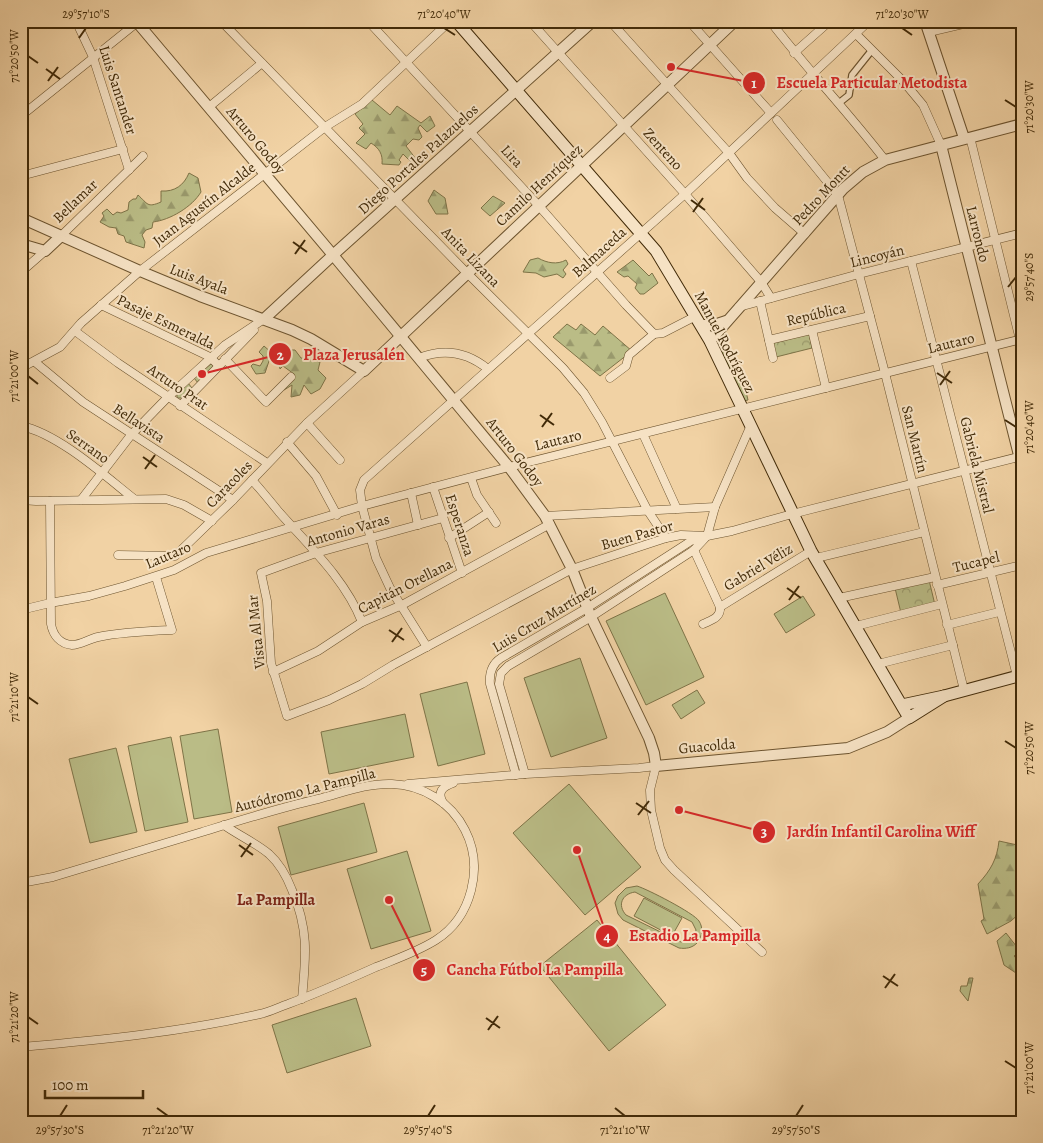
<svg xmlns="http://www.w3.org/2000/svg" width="1043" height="1143" font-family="Alegreya,serif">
  <defs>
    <pattern id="forest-firs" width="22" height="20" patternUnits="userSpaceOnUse" patternTransform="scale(1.25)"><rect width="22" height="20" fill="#babc86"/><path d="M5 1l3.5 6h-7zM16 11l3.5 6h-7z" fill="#99996c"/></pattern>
    <pattern id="park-crowns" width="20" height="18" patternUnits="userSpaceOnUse" patternTransform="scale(1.25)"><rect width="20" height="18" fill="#babc86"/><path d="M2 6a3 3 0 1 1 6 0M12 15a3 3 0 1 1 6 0" fill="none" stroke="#99996c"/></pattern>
  </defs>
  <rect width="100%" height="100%" fill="#f1d2a4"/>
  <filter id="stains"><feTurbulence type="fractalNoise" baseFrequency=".004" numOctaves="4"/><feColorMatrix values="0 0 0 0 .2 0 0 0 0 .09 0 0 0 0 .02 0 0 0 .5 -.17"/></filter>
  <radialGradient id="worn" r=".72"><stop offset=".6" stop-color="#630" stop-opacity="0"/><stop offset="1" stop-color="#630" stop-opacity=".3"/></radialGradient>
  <g fill="#babc86" stroke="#7e7347" fill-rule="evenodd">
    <path d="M723,331L732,367L740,366L748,400L744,401L716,341Z"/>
    <path d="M211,364L214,366L198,383L194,378Z"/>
    <path d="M188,383L192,388L182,398H177V393Z"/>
    <path d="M665,593L704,677L646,705L606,621Z"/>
    <path d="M803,596L815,615L786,633L774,614Z"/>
    <path d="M580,658L607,738L551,757L524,678Z"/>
    <path d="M467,682L485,754L438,766L420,694Z"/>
    <path d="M697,690L705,703L681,719L672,705Z"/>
    <path d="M405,714L414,757L329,774L321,732Z"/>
    <path d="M218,729L232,812L194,819L180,736Z"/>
    <path d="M171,737L188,822L145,831L128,746Z"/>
    <path d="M116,748L137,832L90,843L69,759Z"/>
    <path d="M569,784L641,867L585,915L513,833Z"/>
    <path d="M364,803L377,852L291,875L278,827Z"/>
    <path d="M407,851L431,931L371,949L347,869Z"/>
    <path d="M637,886C647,889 694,913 699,921C703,927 703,936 697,943C692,948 686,949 679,948L623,920L618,914L615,903L618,896L626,888ZM635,892L692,922L696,930C695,939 689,943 681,942L626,915C617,905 622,894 635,892Z"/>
    <path d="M644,898L682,918L672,936L634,916Z"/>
    <path d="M597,920L666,1005L609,1051L540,966Z"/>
    <path d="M356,998L371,1046L287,1073L272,1025Z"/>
  </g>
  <g fill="url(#forest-firs)" stroke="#7e7347">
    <path d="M372,100L390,115L397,106L421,123L430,116L435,126L427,132L420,125L418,128L422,137L419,140L413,139L406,146L419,163L415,166L403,154L399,160L401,162L399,165L382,164C383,154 379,148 371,143L366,149L356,143L365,134L359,128L363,124L355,114Z"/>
    <path d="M189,173L198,178L201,192C192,207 170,220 153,222L152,228L146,230L142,235L145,242L144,248L126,242L124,236L118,234L116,228L109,227L100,222L104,216L102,213L107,209L113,215L117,212L121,213L128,210L129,202L133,199H136L138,195C148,204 147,208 161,202V191C175,192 184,185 189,173Z"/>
    <path d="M434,190L445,198L448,214H436L428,201Z"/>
    <path d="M493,196L505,203L490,216L481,208Z"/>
    <path d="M538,258C547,263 557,265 566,260L568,264L563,270L566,274L563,278L557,274L544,277L536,273L523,272L530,260Z"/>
    <path d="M633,260L649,276L652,273L658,283L644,294H640L635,288L637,284L628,276L624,277L617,272Z"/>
    <path d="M567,324L576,330L581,324L595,335L603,326L632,351L600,376L553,337Z"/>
    <path d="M264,346L273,354L279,347L282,348L280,357L284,355L287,350H295L301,358L320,362L318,370L326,378L320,389L311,394L304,385L300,395L291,397L292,385L284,390L294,374L283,366L280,369L279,363L270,358L265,373L256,374L251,366L253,364L260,366L263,361V356L259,352Z"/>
    <path d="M999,841L1022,846V911L1011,921L987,934L981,921L984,919L978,884C991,870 997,859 999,841Z"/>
    <path d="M1006,933L1020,951L1014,956L1022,965V977L1004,965L997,941Z"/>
    <path d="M969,978H973L968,1001L960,991L961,986H967Z"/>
  </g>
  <g fill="url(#park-crowns)" stroke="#7e7347">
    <path d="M809,334L812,348L776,357L773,343Z"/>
    <path d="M929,580L935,605L901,613L895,588Z"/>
  </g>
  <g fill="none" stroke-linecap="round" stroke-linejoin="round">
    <g stroke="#6d542f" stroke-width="8">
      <path id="pedestrian" d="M839,103L849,95L852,75L872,50"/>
    </g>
    <g stroke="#6d542f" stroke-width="9">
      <g id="minor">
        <path d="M76,21L93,57L129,170"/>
        <path d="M221,21L467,273L563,368L584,393L602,422L648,511L666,538"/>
        <path d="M368,21L539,206L626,305L654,334L663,333L696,316"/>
        <path d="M530,21L685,194L761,282L771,298"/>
        <path d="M610,21L729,153L747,178L775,208L805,234"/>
        <path d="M689,21L771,113"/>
        <path d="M770,21C807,69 848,112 885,160"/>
        <path d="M929,32L976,21"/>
        <path d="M856,34L903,81L923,105L941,145"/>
        <path d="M794,53L830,21"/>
        <path d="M209,107L262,63"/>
        <path d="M21,116L139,21"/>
        <path d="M777,120L838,195L885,373L964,690"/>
        <path d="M970,137L1020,340"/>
        <path d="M21,176L123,149"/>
        <path d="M61,236L143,156"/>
        <path d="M911,261L1017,676"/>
        <path d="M21,272L45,251"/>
        <path d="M760,301L773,358"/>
        <path d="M101,305L210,357L219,366"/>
        <path d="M739,307L859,274L1022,233"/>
        <path d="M812,330L826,388"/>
        <path d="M75,331L118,363L267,463"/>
        <path d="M769,340L870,316"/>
        <path d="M419,358C444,348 467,352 488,369"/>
        <path d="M225,359L266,402L291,377"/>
        <path d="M35,362L83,402L233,500"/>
        <path d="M21,368L60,347L81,323L140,271L325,127L362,104L450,21"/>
        <path d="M610,378L626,366L629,355L654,334"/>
        <path d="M180,406L254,330"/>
        <path d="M307,423L340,460"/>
        <path d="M21,426C57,433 104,475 133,498"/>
        <path d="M643,434L677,509"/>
        <path d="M287,442L316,476L337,515"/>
        <path d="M471,478L477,495L496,523"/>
        <path d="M252,480C261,490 270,501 279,512C309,546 345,579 362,622"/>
        <path d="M433,487L462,573"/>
        <path d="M411,493L418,525"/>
        <path d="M21,500L36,501L166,499L184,505L212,521"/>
        <path d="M81,500L131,435L168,397L225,345L264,319"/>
        <path d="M50,501L51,624C53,635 60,644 72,645C80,645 89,639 98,637C122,632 148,631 172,630L156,577"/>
        <path d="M545,516L715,507"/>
        <path d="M443,518L316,553L261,573L267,601L271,663L287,716L329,700L362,684L393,665L572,569L666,538L681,535L707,536L732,531L792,514L1022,456"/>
        <path d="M449,538L489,512"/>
        <path d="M694,550L720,607C721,618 711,620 703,624"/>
        <path d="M118,555L175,556L233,500L307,423L364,371"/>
        <path d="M816,558L924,532"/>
        <path d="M937,585L1022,565"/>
        <path d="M839,598L935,577"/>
        <path d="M720,607L811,551"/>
        <path d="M21,610L50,603L89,596L125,586L174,570L206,553L362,506L509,467L1022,339"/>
        <path d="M947,625L999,612"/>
        <path d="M856,626L942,604"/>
        <path d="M427,647L390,588L376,558L362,506L360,490L364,480L685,194L869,21"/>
        <path d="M878,664L953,645"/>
        <path d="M273,672L318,651L362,622L402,605L550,524"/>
        <path d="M525,774L499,684L501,673L508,666L591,617L694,550L707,536L715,507L751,425"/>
        <path d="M516,775L490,684C489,673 492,664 501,658L587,608L691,541L702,538"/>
        <path d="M408,784L525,774L639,768L656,766L650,790L651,810L660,848L665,860L674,870L762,952"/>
        <path d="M443,803C437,792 442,787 453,783"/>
        <path d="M224,825C238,835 256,843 269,854C279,863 287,877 292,890C309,930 306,956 302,999"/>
        <path d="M21,883L53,877C103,862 152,847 202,832C241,820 279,808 318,799C342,793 367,783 392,784C422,785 451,802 465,830C484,867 472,917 436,940C417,952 396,959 376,967C347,980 318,993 288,1004C279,1007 270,1012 260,1014C182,1032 101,1040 21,1047"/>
      </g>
    </g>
    <g stroke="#6d542f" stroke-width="12">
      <g id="tertiary">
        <path d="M136,21L333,255L509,467L545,516L572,569L591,617L649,738L654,753L656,766L848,748L887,732L909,718"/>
        <path d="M925,21L964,138"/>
        <path d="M941,145L1022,467"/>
        <path d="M21,218L140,271L200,296L292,330L311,339L364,371L735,21"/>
        <path d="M21,244L45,251L61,236"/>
        <path d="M264,319L333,255L593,21"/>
        <path d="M701,325H714L726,321"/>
        <path d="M710,341L843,189L863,172L885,160L1022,124"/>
      </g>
    </g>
    <g stroke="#412a08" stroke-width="13">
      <g id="secondary">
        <path d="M456,21L656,251L710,341L811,551L909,718L944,696"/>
        <path d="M1019,21L1022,30"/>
        <path d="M902,705L944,696L1022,675"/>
      </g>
    </g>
    <use href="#pedestrian" stroke="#f6e2c4" stroke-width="5.5"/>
    <use href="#minor" stroke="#f6e2c4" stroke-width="8"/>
    <use href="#tertiary" stroke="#f6e2c4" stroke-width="10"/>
    <use href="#secondary" stroke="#f6e2c4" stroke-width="11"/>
  </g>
  <path fill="none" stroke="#412a08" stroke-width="2" d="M444,28L455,35M902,28L912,35M79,38L86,28M28,56L38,63M46,69L60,79M48,81L58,67M1005,100L1016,107M691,200L705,210M693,212L703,198M293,242L307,252M295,254L305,240M1008,287L1016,277M937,373L952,383M28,376L38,384M940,385L950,371M540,415L554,425M1005,420L1016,427M542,427L552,413M143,457L157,467M145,469L155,455M787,588L801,598M789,600L799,586M389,630L404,640M392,642L402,628M28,697L38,704M1005,741L1016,748M636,803L651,813M638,815L649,801M239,845L253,855M241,857L251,843M883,976L898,986M885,988L895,974M28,1017L38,1024M486,1018L500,1028M488,1030L498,1016M1005,1061L1016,1068M157,1108L168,1116M615,1108L625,1116M60,1116L67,1105M428,1116L435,1105M796,1116L803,1105"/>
  <g text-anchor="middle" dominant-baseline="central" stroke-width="4" stroke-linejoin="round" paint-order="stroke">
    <g font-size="15" fill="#412a08" stroke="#f6e2c4">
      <text transform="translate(118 90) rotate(72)">Luis Santander</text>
      <text transform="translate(256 140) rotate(50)">Arturo Godoy</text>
      <text transform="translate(663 149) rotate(48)">Zenteno</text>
      <text transform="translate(512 156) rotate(47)">Lira</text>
      <text transform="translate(418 159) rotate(-42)">Diego Portales Palazuelos</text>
      <text transform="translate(539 185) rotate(-43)">Camilo Henríquez</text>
      <text transform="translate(821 195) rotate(-47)">Pedro Montt</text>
      <text transform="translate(75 201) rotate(-44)">Bellamar</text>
      <text transform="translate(204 204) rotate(-38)">Juan Agustín Alcalde</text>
      <text transform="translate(978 234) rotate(76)">Larrondo</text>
      <text transform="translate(599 252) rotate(-42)">Balmaceda</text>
      <text transform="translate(877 256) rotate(-14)">Lincoyán</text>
      <text transform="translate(471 257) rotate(46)">Anita Lizana</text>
      <text transform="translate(199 279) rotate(21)">Luis Ayala</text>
      <text transform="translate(816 314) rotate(-13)">República</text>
      <text transform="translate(166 322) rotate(26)">Pasaje Esmeralda</text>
      <text transform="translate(725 342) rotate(62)">Manuel Rodríguez</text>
      <text transform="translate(951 343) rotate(-14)">Lautaro</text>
      <text transform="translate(178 387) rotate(34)">Arturo Prat</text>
      <text transform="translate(139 423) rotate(33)">Bellavista</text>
      <text transform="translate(915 439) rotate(76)">San Martín</text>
      <text transform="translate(558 440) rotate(-14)">Lautaro</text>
      <text transform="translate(88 446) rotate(35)">Serrano</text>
      <text transform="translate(515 452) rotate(52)">Arturo Godoy</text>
      <text transform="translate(977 465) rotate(76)">Gabriela Mistral</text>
      <text transform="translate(229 484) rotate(-46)">Caracoles</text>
      <text transform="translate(460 525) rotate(72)">Esperanza</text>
      <text transform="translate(348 530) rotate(-16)">Antonio Varas</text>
      <text transform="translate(637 535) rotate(-16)">Buen Pastor</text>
      <text transform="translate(168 555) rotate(-23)">Lautaro</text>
      <text transform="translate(976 562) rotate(-14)">Tucapel</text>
      <text transform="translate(758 567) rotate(-31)">Gabriel Véliz</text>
      <text transform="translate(405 586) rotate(-27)">Capitán Orellana</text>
      <text transform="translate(544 618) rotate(-31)">Luis Cruz Martínez</text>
      <text transform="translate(256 632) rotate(-96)">Vista Al Mar</text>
      <text transform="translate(707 746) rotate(-5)">Guacolda</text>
      <text transform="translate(305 790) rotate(-14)">Autódromo La Pampilla</text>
    </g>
    <g font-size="16" font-weight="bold" fill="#7a1f14" stroke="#f6e2c4">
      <text x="276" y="900">La Pampilla</text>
    </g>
  </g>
  <path fill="none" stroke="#d62828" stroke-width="2" d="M671 67L754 83M202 374L280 354M679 810L764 832M577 850L607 936M389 900L424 970"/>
  <g fill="#d62828" stroke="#f6e2c4" stroke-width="2">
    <circle cx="671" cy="67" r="5"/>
    <circle cx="202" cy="374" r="5"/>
    <circle cx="679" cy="810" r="5"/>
    <circle cx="577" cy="850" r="5"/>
    <circle cx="389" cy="900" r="5"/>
    <circle cx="754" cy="83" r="12"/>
    <circle cx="280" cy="354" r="12"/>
    <circle cx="764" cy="832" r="12"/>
    <circle cx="607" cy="936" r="12"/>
    <circle cx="424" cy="970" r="12"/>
  </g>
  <g font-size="15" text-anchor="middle" font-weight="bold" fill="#fff">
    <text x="754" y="88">1</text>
    <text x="280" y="360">2</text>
    <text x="764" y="837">3</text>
    <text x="607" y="941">4</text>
    <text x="424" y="975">5</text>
  </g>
  <g font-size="16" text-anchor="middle" font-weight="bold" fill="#d62828" stroke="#f6e2c4" stroke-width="4" stroke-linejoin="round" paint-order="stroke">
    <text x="872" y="88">Escuela Particular Metodista</text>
    <text x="354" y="360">Plaza Jerusalén</text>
    <text x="881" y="837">Jardín Infantil Carolina Wiff</text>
    <text x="695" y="941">Estadio La Pampilla</text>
    <text x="535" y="975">Cancha Fútbol La Pampilla</text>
  </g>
  <rect width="1043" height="1143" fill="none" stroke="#f1d2a4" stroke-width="55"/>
  <path d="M45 1090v8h98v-8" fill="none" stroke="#412a08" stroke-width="2.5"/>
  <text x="52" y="1090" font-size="15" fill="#412a08" stroke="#f6e2c4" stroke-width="4" paint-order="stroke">100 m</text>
  <rect x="28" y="28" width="988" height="1088" fill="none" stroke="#412a08" stroke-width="2"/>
  <g font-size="12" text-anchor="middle" fill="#412a08">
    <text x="86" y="18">29°57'10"S</text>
    <text x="444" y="18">71°20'40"W</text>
    <text x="902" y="18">71°20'30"W</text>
    <text transform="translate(14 56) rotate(-90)" y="4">71°20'50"W</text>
    <text transform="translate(1029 107) rotate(-90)" y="4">71°20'30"W</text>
    <text transform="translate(1029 277) rotate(-90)" y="4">29°57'40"S</text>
    <text transform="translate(14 376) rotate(-90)" y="4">71°21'00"W</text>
    <text transform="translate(1029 427) rotate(-90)" y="4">71°20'40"W</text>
    <text transform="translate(14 697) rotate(-90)" y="4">71°21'10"W</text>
    <text transform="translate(1029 748) rotate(-90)" y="4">71°20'50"W</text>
    <text transform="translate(14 1017) rotate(-90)" y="4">71°21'20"W</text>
    <text transform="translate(1029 1068) rotate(-90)" y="4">71°21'00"W</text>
    <text x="60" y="1134">29°57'30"S</text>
    <text x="168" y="1134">71°21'20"W</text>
    <text x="428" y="1134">29°57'40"S</text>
    <text x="625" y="1134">71°21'10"W</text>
    <text x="796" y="1134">29°57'50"S</text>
  </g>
  <rect width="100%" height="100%" filter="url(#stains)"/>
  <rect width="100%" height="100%" fill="url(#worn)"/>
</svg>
